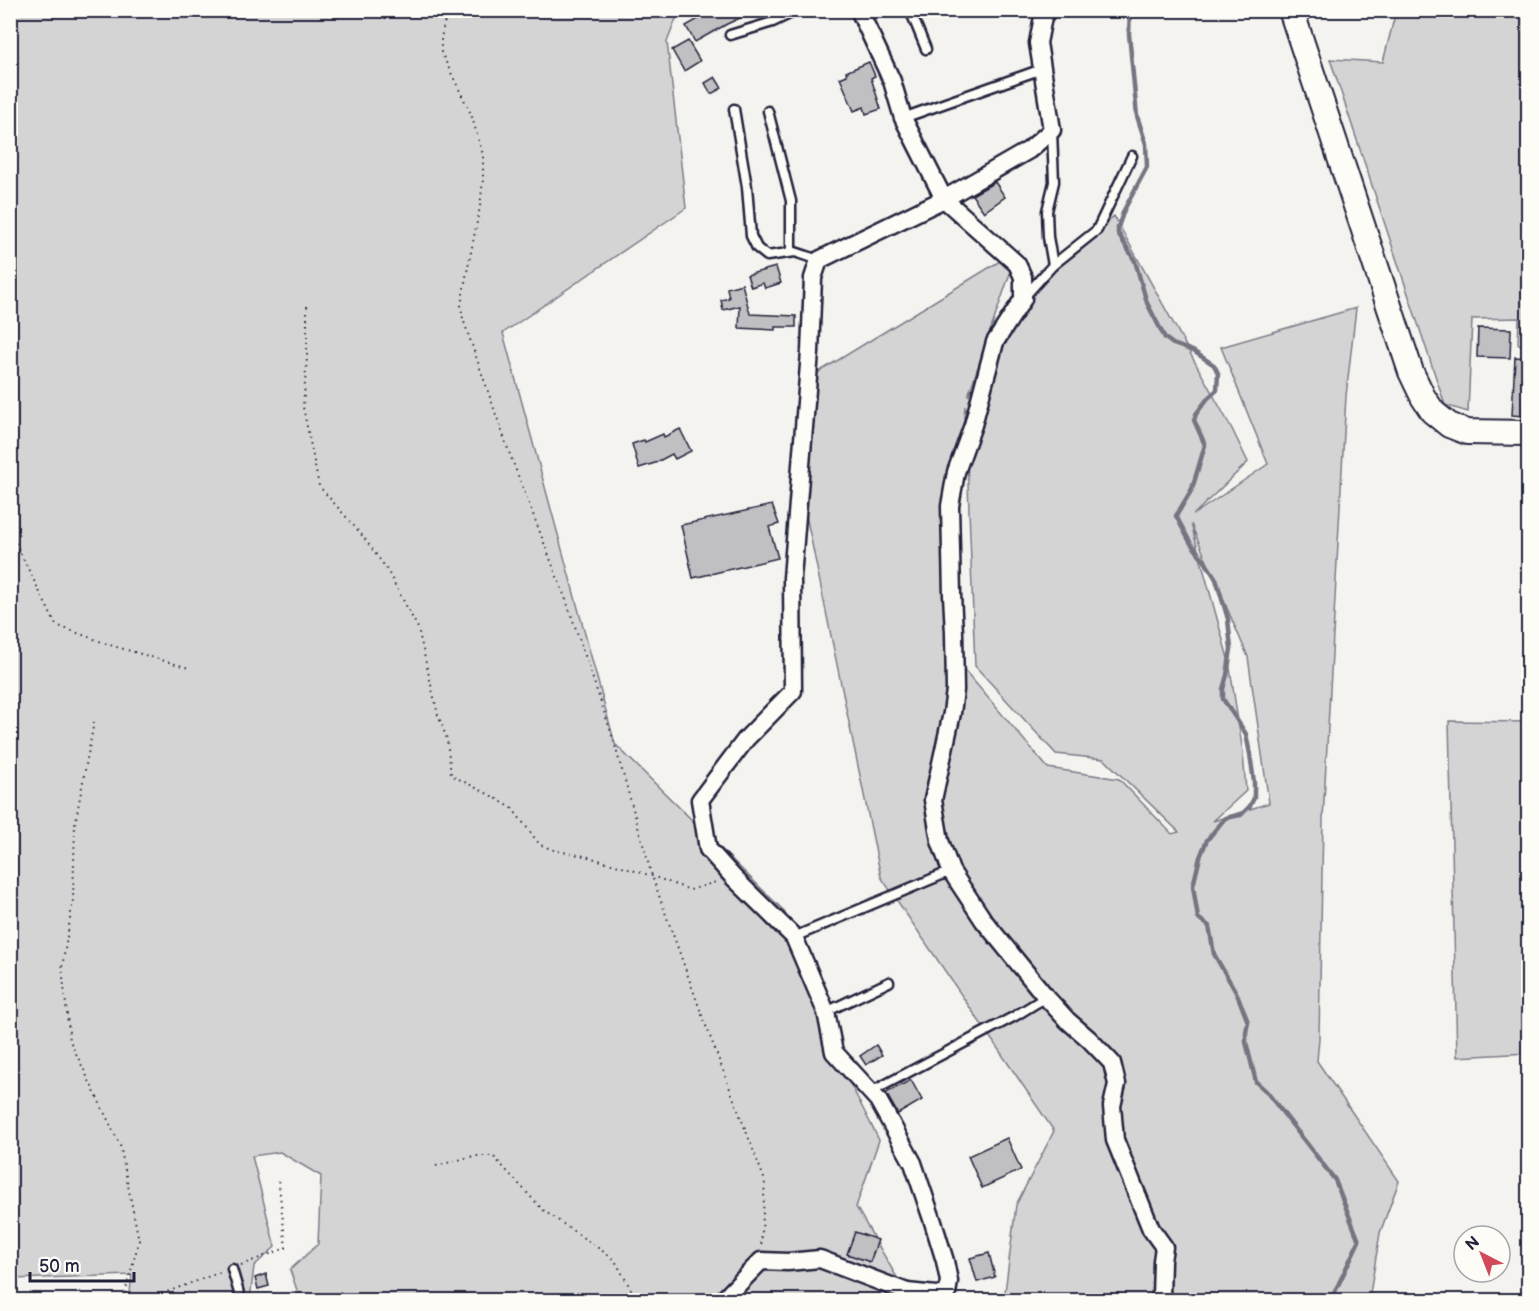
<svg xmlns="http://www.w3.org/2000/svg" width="1539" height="1311" font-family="'Balsamiq Sans',sans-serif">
  <rect width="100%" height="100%" fill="#f4f3ef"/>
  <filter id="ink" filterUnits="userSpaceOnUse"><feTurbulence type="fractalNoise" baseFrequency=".0167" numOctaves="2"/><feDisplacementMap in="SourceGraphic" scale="12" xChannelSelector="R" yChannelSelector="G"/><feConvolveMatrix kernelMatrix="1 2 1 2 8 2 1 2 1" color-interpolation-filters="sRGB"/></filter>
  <g filter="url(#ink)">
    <g fill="#d5d4d5" stroke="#7c7b88" stroke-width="1.5" fill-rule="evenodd">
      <path d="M10,11H679L667,42L686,208L503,333L615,744L784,911L826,1012L834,1052L879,1140L856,1207L910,1300H312L298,1293L290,1270L318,1244L321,1176L280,1152L252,1156L275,1247L254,1266L250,1300H129L132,1275L11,1279Z"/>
      <path d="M1396,11H1528V347L1518,344L1519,318L1472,319L1468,412L1445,405L1330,59L1383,62Z"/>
      <path d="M1114,216L1232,429L1248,462L1193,515L1268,464L1221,347L1356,308L1346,396L1323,819L1319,1038L1317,1061L1399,1181L1380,1233L1369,1300H1004L1016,1205L1054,1131L881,877L800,486L817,373L1018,250L968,396L1028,292ZM965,406L975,666L1056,754L1104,759L1179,832L1172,834L1119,779L1048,768L955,659L951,561ZM1191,524L1248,657L1269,803L1213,821L1246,791L1243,753L1229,662Z"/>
      <path d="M1449,721L1528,722V1053L1457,1057Z"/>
    </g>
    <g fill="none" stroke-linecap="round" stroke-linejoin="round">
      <path stroke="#757582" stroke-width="4.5" d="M1130,10L1129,34L1137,116L1146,144L1147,167L1124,210L1118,227V233L1135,261L1147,303L1165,338L1173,344L1193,351L1214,365L1218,373L1217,390L1208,398L1196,414L1194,420L1205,445L1192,489L1176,516L1190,542L1204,560L1216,579L1228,619L1231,649L1227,675L1223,689V699L1246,734L1250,754L1254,782V798L1250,806L1241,815L1225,818L1207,840L1200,857L1193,886L1198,918L1209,926L1214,954L1237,994L1248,1022L1246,1032V1042L1256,1082L1266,1091L1335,1180L1359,1241L1331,1300"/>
    </g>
    <g fill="#c0bfc2" stroke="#22223b" stroke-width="1.5">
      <path d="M714,10H757L727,24L695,42L686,26Z"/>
      <path d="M688,41L700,61L684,71L672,50Z"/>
      <path d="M869,62L875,76L871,78L881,109L866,114L864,107L854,111L840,78L847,75L846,72Z"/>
      <path d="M715,77L722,88L711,94L705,83Z"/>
      <path d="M995,182L1005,197L984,212L972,195Z"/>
      <path d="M776,267L781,283L765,288L763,283L751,287L747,275Z"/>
      <path d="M742,284L750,314L796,316V327H775V330L739,328L740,306L723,310L721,300L729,298L727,288Z"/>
      <path d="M1478,328L1511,329L1510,358L1477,357Z"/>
      <path d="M1515,357L1528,358V397H1524L1523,416L1512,415Z"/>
      <path d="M680,429L691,451L675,459L672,454L655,463L639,468L632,444L644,440L645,442L663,434L664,437Z"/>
      <path d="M772,505L779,524L769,527L778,558L693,578L681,525Z"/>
      <path d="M876,1045L882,1055L866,1065L860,1056Z"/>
      <path d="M911,1080L922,1100L898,1114L886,1093Z"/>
      <path d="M1007,1138L1021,1170L982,1188L968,1156Z"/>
      <path d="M855,1232L878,1240L870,1262L847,1254Z"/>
      <path d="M989,1253L995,1277L977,1282L970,1258Z"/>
      <path d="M266,1274L269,1286L258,1289L255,1278Z"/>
    </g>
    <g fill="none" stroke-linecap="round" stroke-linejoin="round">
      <g stroke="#22223b" stroke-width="13">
        <g id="lane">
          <path d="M910,10L926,49"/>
          <path d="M730,35L773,22L798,10"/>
          <path d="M734,109L747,187L751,236L757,248L767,256L795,252L819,260"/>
          <path d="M768,111L791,201V247L790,252"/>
          <path d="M903,118L1042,69"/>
          <path d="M1053,265L1097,230L1132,156"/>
          <path d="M1024,297L1053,265L1048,237L1047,211L1054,182L1052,131"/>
          <path d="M794,937L951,871"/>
          <path d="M826,1012L889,982"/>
          <path d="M871,1092L1015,1016L1046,997"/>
          <path d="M232,1269L241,1300"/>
        </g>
      </g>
      <g stroke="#22223b" stroke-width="21">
        <g id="street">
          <path d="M859,10L892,81L903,118L944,199L1017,264L1023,277V299L995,342L973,425L956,472L950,506L952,595L954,633L955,690L952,713L933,800L940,841L951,871L984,921L1046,997L1067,1020L1089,1039L1112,1063L1117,1084L1112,1106L1115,1140L1151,1229L1164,1247L1162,1261L1161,1298L1163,1300"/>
          <path d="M907,1292L946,1296"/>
          <path d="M723,1300L761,1261L788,1262L820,1259L907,1292L908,1300"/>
          <path d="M946,1300L949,1281L945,1261L933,1222L913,1163L878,1100L834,1052L826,1012L794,937L734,878L708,849L700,800L746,739L793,691L792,578L810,352L813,278L819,260L944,199L1029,150L1052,130L1038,43L1043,17L1048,10"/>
        </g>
      </g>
      <g stroke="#22223b" stroke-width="28">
        <path id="secondary" d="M1291,10L1411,372L1423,397L1433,412L1449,425L1467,432L1528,433"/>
      </g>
      <g stroke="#22223b" stroke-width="2" stroke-dasharray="1.5 4.5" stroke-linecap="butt">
        <path d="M447,10L441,38V52L471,114L483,155V180L480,207L465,282L461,306L463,319L509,452L566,600L612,735L652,876L703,1018L765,1181L761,1247"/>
        <path d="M307,306V358L303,407L319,486L361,534L386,568L418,628L438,715L447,739L451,775L490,795L512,808L540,845L557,851L585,856L652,876L690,890L716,882"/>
        <path d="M10,532L56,625L110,645L189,668"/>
        <path d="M94,722L75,824L73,900L62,968L70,1041L120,1145L139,1241L123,1300"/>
        <path d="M436,1166L473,1156H493L543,1210L614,1259L637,1300"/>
        <path d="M241,1265L286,1248L278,1177"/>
        <path d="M145,1300L221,1272"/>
      </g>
      <use href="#lane" stroke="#fdfcf7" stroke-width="8"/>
      <use href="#street" stroke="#fdfcf7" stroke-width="16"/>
      <use href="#secondary" stroke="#fdfcf7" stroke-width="24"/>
    </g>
  </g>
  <rect width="1539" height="1311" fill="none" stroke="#fdfcf7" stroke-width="36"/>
  <rect x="18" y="18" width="1503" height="1275" fill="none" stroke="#22223b" stroke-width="2" filter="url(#ink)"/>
  <g transform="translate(1482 1254) rotate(318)"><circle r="28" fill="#fdfcf7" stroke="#a5a5ac" stroke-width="1.5"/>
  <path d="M0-4.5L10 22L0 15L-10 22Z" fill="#d1495b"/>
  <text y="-9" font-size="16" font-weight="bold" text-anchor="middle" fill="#22223b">N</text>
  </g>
  <path d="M30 1272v9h104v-9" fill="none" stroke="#22223b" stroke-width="3"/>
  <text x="39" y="1272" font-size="18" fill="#22223b" stroke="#fdfcf7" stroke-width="4.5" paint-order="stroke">50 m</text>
</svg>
